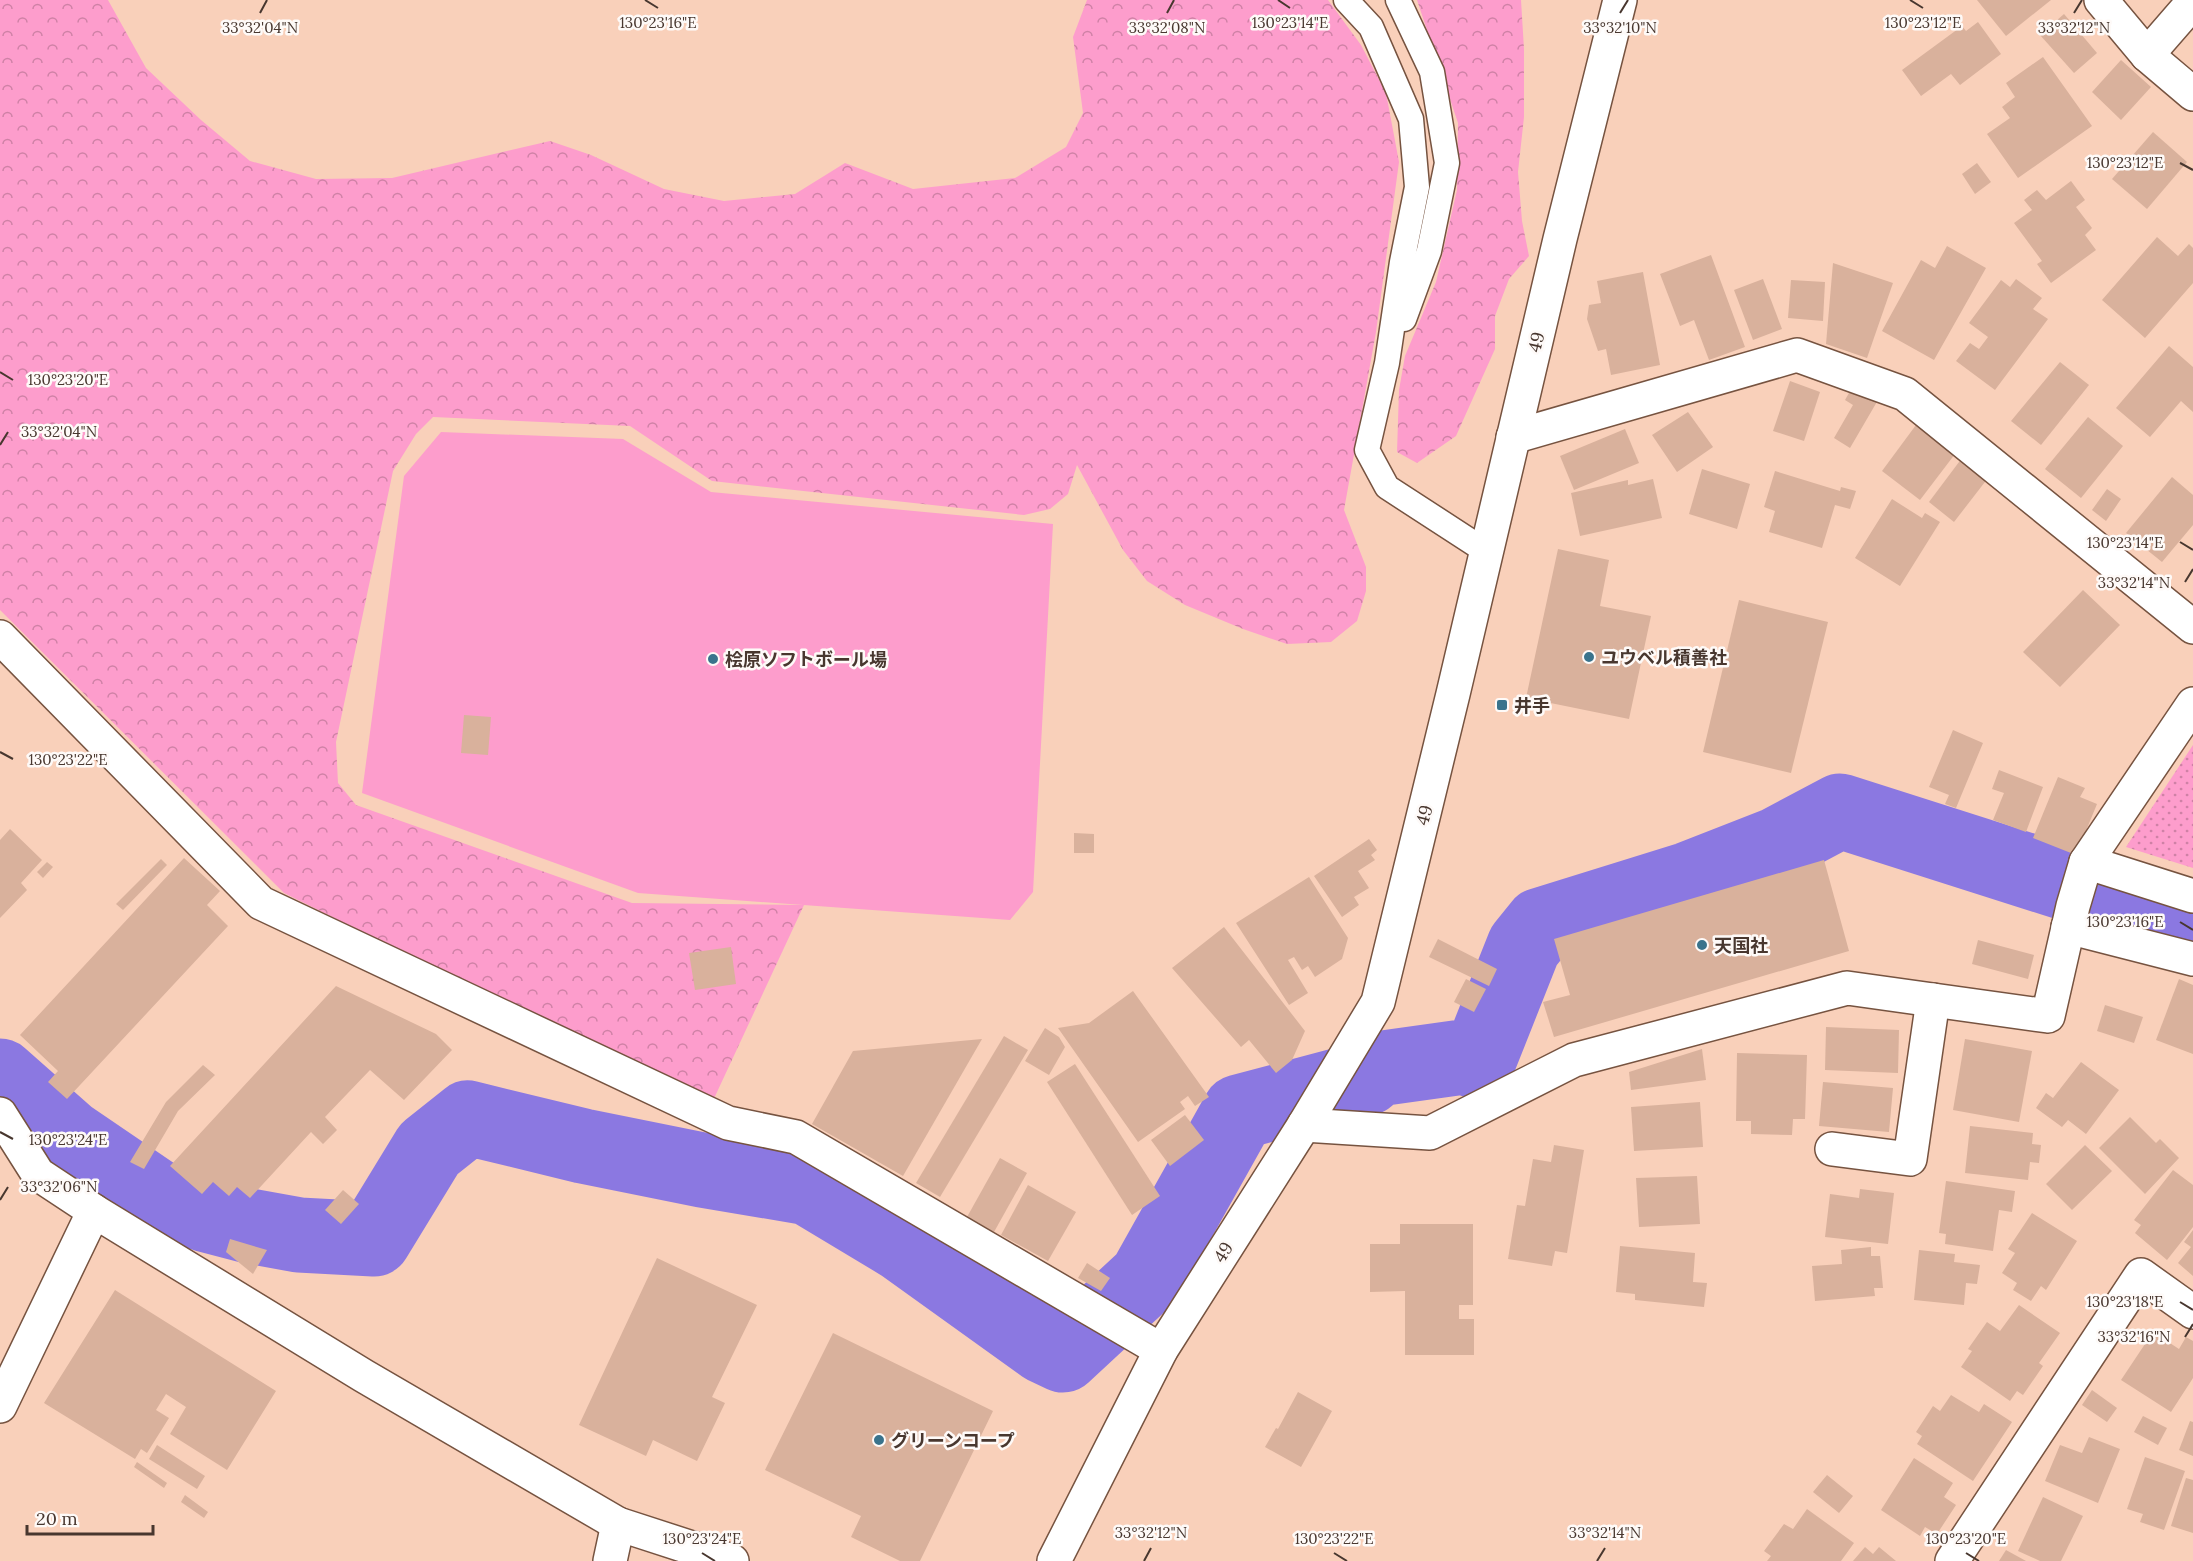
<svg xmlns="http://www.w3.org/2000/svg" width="2193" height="1561" font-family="Lora,'Noto Sans JP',serif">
  <defs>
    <pattern id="forest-crowns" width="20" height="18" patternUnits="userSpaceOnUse" patternTransform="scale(1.5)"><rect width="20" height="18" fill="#fd9dcc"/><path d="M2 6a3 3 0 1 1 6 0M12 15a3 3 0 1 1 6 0" fill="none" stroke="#cf81a6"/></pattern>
    <pattern id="park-dots" width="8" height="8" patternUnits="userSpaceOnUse" patternTransform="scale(1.5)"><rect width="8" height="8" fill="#fd9dcc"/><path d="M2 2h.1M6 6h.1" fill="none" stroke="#cf81a6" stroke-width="1.8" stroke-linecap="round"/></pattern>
  </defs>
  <rect width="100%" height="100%" fill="#f9d0ba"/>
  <g fill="url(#forest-crowns)">
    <path d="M0,0H108L146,68L201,120L250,161L316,179L392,178L550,141L591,155L664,189L724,201L795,194L845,163L913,189L1015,178L1066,147L1083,113L1073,37L1087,0H1328L1361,45L1386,93L1399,162L1376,332L1344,510L1366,567V591L1357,621L1331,642L1287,644L1243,629L1185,605L1147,581L1123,550L1077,465L1068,494L1050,509L1024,515L712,481L630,426L433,417L416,434L393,471L336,742L338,783L356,805L632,903L804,905L711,1105L284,893L0,610Z"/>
    <path d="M1417,0H1521L1524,49V117L1518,172L1522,221L1529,256L1509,279L1495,316V349L1456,436L1417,463L1397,452L1399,390L1405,356L1436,282L1457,190L1458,123Z"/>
  </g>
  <path fill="url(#park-dots)" d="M2193,745V868L2126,847Z"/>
  <path fill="#fd9dcc" d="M441,432L623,439L711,492L1053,524L1033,892L1010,920L638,893L362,793L404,476Z"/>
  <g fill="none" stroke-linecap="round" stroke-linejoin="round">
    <path stroke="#8b78e1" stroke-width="75" d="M0,1076L69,1137L160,1199L207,1215L249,1226L299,1235L374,1239L429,1149L468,1118L583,1146L702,1170L809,1188L902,1244L1044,1346L1063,1355L1146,1278L1239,1112L1367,1078L1377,1069L1463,1057L1478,1062L1524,946L1541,925L1689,879L1776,845L1840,811L2110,897L2193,925"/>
  </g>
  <g fill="#d9b19c">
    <path d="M1977,0H2051L2006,36Z"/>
    <path d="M2064,14L2097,53L2074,73L2040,35Z"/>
    <path d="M1978,22L2001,54L1960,85L1951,74L1921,96L1902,70L1962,26L1966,31Z"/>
    <path d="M2043,57L2092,126L2018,178L1987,134L2010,118L2002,107L2015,97L2006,83Z"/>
    <path d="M2121,60L2151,87L2121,120L2092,92Z"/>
    <path d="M2153,132L2187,162L2147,209L2112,179Z"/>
    <path d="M1977,163L1991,182L1975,194L1962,174Z"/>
    <path d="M2071,181L2085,200L2076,207L2092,228L2085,235L2096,250L2051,283L2037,264L2042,261L2014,223L2032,210L2024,200L2037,190L2046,200Z"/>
    <path d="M2157,237L2178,256L2189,244L2193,248V283L2145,338L2102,300Z"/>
    <path d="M1947,246L1986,268L1934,360L1882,331L1921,260L1935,268Z"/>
    <path d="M1711,255L1745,347L1709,360L1694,320L1680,326L1660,274Z"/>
    <path d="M1833,263L1893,283L1867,358L1826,344Z"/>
    <path d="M1643,272L1660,365L1611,375L1606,349L1598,351L1587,319L1589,305L1601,303L1597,281Z"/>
    <path d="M1763,279L1782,329L1753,340L1734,290Z"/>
    <path d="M2016,279L2042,298L2033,309L2048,319L1995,390L1956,361L1970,343L1979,349L1988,337L1969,323L2001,280L2010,287Z"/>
    <path d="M1791,280L1825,282L1823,321L1788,318Z"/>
    <path d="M2169,346L2193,367V412L2181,401L2150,437L2116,408Z"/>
    <path d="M2060,362L2089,385L2041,445L2011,421Z"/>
    <path d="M1790,381L1820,392L1804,441L1773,431Z"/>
    <path d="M1853,386L1878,400L1850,448L1834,438L1853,405L1845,400Z"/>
    <path d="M1688,412L1713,447L1677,472L1652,435Z"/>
    <path d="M2088,417L2123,446L2081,498L2045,469Z"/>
    <path d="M1916,425L1955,454L1920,500L1882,471Z"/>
    <path d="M1625,429L1639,463L1574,490L1560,456Z"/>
    <path d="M1962,458L1988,478L1954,522L1929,502Z"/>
    <path d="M1702,469L1750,484L1737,529L1689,514Z"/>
    <path d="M1775,471L1840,491L1841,487L1856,491L1850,509L1835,505L1822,548L1769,532L1775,511L1764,507Z"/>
    <path d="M2172,477L2193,495V525L2162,562L2126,533Z"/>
    <path d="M1653,479L1662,518L1580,536L1571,493L1628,480V485Z"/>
    <path d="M2107,489L2121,499L2106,521L2092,510Z"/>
    <path d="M1892,499L1922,518L1925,513L1940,522L1900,586L1855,558Z"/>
    <path d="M1558,549L1609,560L1600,606L1651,616L1629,719L1526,698Z"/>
    <path d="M2083,590L2120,625L2060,687L2023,652Z"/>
    <path d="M1739,600L1828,622L1791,773L1703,752Z"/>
    <path d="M464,715L491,717L488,755L461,753Z"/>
    <path d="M1953,730L1983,743L1956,808L1945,804L1949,795L1929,787Z"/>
    <path d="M1999,770L2043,787L2026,832L1993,820L2004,793L1992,789Z"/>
    <path d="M2058,777L2085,788L2080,797L2097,804L2076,855L2033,838Z"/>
    <path d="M10,829L42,860L21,883L27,890L0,918V840Z"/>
    <path d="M1074,833L1094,834V853H1074Z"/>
    <path d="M1369,839L1377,850L1371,855L1375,860L1358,871L1369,888L1354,897L1359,905L1342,917L1314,876Z"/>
    <path d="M184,858L220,891L207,905L228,926L67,1099L48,1082L58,1071L20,1035Z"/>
    <path d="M161,859L167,865L123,910L116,904Z"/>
    <path d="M1824,860L1849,951L1554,1037L1543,1002L1570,995L1554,939Z"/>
    <path d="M47,862L53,867L43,878L37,872Z"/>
    <path d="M1309,877L1348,938L1342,959L1315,977L1308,966L1302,970L1294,957L1288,960L1308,993L1289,1005L1236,923Z"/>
    <path d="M1224,927L1305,1031L1292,1060L1276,1073L1249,1040L1241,1047L1172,968Z"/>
    <path d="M1438,939L1497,969L1489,986L1429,957Z"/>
    <path d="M1978,940L2034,955L2028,979L1972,964Z"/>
    <path d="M731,947L736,984L695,990L689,953Z"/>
    <path d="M1466,979L1486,989L1474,1012L1454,1002Z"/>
    <path d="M2179,979L2193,985V1054L2156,1040Z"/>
    <path d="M336,986L436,1034L452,1050L404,1100L370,1070L325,1117L337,1130L323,1144L311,1132L250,1198L237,1187L229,1196L213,1182L202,1194L170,1166Z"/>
    <path d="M1133,991L1209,1097L1195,1106L1188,1096L1180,1102L1185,1109L1138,1142L1058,1028L1089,1023Z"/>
    <path d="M2105,1005L2143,1017L2134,1043L2097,1031Z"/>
    <path d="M1826,1027L1899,1030L1898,1073L1825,1070Z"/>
    <path d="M1045,1028L1059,1037L1065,1047L1049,1075L1025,1061Z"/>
    <path d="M1004,1036L1028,1050L940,1197L916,1183Z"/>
    <path d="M982,1039L903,1176L812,1124L853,1051Z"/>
    <path d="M1965,1039L2032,1051L2019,1122L1953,1110Z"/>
    <path d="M1702,1049L1706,1080L1631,1090L1629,1072Z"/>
    <path d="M1737,1053L1807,1055L1805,1119H1793L1792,1135L1751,1134V1121H1736Z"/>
    <path d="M2081,1062L2119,1090L2086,1134L2068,1120L2062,1127L2036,1108L2046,1093L2053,1098Z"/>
    <path d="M1075,1064L1160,1196L1132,1215L1047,1082Z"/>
    <path d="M203,1065L215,1075L178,1111L144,1169L130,1162L166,1102Z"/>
    <path d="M1823,1082L1893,1088L1889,1132L1819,1126Z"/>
    <path d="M1700,1102L1703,1147L1634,1151L1631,1107Z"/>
    <path d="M1185,1115L1204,1140L1170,1166L1151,1140Z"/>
    <path d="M2130,1117L2156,1143L2160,1139L2179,1158L2145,1194L2099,1148Z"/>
    <path d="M1970,1126L2033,1133L2032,1144L2041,1145L2039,1163L2030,1162L2028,1180L1965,1173Z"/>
    <path d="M1554,1145L1584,1150L1567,1253L1555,1251L1552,1266L1508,1259L1517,1205L1525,1206L1533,1159L1551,1162Z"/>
    <path d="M2085,1145L2112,1171L2072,1210L2046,1184Z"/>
    <path d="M1000,1158L1027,1173L994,1232L967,1217Z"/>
    <path d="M2173,1170L2193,1185V1227L2167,1260L2135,1233L2141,1225L2134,1220Z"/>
    <path d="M1697,1176L1700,1224L1639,1227L1636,1178Z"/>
    <path d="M1946,1181L2015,1191L2012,1212L1999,1210L1993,1251L1945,1244L1946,1234L1939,1233Z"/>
    <path d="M1028,1185L1076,1212L1048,1261L1001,1235Z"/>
    <path d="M1860,1189L1894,1193L1888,1244L1825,1237L1830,1194L1859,1198Z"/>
    <path d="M343,1190L359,1204L341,1224L325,1210Z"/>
    <path d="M2032,1213L2077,1241L2046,1290L2041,1286L2031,1301L2013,1290L2017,1283L2002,1273L2015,1253L2008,1249Z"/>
    <path d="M1400,1224H1473V1305H1459V1319H1474V1355H1405V1291L1370,1292V1244H1400Z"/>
    <path d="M2193,1230V1276L2178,1263L2191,1247L2184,1242Z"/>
    <path d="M230,1239L267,1250L253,1274L226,1252Z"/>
    <path d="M1620,1246L1695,1253L1693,1282L1707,1283L1704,1307L1635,1300V1294L1616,1292Z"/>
    <path d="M1871,1247V1256H1880L1883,1288H1874L1875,1296L1815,1301L1812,1266L1842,1264L1841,1250Z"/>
    <path d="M1919,1250L1955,1254L1954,1262L1980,1265L1977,1284L1966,1283L1964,1305L1914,1300Z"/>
    <path d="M657,1258L757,1305L712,1397L725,1403L697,1461L653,1440L646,1456L579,1425Z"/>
    <path d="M1087,1263L1110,1278L1101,1291L1078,1278Z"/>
    <path d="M115,1290L276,1391L227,1470L170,1434L186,1407L166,1394L156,1410L169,1418L147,1453L141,1449L135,1459L44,1403Z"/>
    <path d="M2019,1305L2060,1333L2039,1363L2043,1366L2023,1395L2017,1391L2010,1401L1961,1367L1972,1351L1968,1349L1987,1322L2000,1331Z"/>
    <path d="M2153,1332L2179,1349L2186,1337L2193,1341V1378L2171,1412L2121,1380Z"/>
    <path d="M833,1333L993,1411L920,1561H900L851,1537L861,1516L765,1470Z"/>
    <path d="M2092,1390L2117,1408L2107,1422L2082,1405Z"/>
    <path d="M1298,1392L1332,1411L1301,1467L1265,1447L1276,1428L1278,1429Z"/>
    <path d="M1951,1395L1979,1412L1984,1404L2012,1422L1973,1481L1917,1444L1922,1436L1916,1432L1933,1406L1940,1411Z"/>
    <path d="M2143,1416L2167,1428L2158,1445L2134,1432Z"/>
    <path d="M2190,1421L2193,1422V1456L2179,1450Z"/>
    <path d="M2089,1437L2120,1449L2098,1503L2045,1481L2060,1445L2082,1453Z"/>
    <path d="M157,1445L205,1476L197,1489L149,1459Z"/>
    <path d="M2145,1457L2185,1471L2164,1530L2140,1522L2143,1514L2127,1509Z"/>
    <path d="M1914,1458L1953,1483L1944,1497L1956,1505L1937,1534L1925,1527L1920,1536L1881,1510Z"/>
    <path d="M137,1462L167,1483L164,1488L134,1467Z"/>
    <path d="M1827,1475L1853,1496L1839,1513L1813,1492Z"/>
    <path d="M2186,1478L2193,1480V1533L2171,1526Z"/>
    <path d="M185,1495L208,1512L204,1518L181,1502Z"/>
    <path d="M2043,1497L2083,1516L2061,1561H2040L2018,1551Z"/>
    <path d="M1807,1509L1854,1543L1841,1561H1767L1771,1556L1764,1551L1784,1524L1793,1529Z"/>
    <path d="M1865,1547L1873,1554L1879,1547L1896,1561H1853Z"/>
    <path d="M2006,1550L2026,1561H1999Z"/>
  </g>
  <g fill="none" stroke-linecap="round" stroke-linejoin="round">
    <g stroke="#765340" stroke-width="27">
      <g id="service">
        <path d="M1346,0L1371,27L1411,119L1417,187L1402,262L1387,363L1367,450L1387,487L1487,552"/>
        <path d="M1398,0L1432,72L1447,163L1429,251L1404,319"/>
      </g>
    </g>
    <g stroke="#765340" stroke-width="36">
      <g id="minor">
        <path d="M2101,0L2147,55L2193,94"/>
        <path d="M2147,55L2193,2"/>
        <path d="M1513,437L1797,355L1905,394L2193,627"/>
        <path d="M0,637L261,903L728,1123L796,1137L1161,1350"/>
        <path d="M2086,862L2193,896"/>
        <path d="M2068,927L2193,959"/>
        <path d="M0,1114L38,1174L94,1211L364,1376L618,1524L732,1561"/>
        <path d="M1304,1125L1430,1133L1574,1060L1847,988L2048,1016L2073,906L2086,862L2193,704"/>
        <path d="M1832,1149L1910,1159L1933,1000"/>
        <path d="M0,1406L94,1211"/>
        <path d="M610,1561L618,1524"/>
        <path d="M1952,1561L2141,1275L2193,1312"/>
      </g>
    </g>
    <g stroke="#765340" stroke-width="36">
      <path id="tertiary" d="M1054,1561L1161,1350L1304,1125L1378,1002L1453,694L1560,239L1620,0"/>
    </g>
    <use href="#service" stroke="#fff" stroke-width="24"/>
    <use href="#minor" stroke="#fff" stroke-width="33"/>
    <use href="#tertiary" stroke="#fff" stroke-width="33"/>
  </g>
  <path fill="none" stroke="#48372f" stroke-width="2" d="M645,0L658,8M1278,0L1290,8M1910,0L1923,8M260,13L267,0M1167,13L1174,0M1620,13L1628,0M2074,13L2082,0M2180,163L2193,170M0,372L13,380M0,445L8,432M2180,542L2193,550M2185,582L2193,569M0,752L13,759M2180,922L2193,930M0,1132L13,1139M0,1200L8,1187M2180,1302L2193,1310M2185,1337L2193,1324M702,1553L715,1561M1334,1553L1347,1561M1966,1553L1979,1561M1144,1561L1151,1548M1597,1561L1605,1548"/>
  <g fill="#3a738c" stroke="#fefaf8" stroke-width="2">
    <circle cx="1589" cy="657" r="6"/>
    <circle cx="713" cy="659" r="6"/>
    <rect x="1496" y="699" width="12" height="12" rx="3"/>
    <circle cx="1702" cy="945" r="6"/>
    <circle cx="879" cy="1440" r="6"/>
  </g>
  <g text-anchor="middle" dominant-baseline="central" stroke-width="5" stroke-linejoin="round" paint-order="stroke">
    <g font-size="18" fill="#48372f" stroke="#fefaf8">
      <text transform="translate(1536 342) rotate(-77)">49</text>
      <text transform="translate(1424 815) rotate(-76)">49</text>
      <text transform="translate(1223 1252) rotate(-58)">49</text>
    </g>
    <g font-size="18" font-weight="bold" fill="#48372f" stroke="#fefaf8" text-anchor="start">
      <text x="1601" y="657">ユウベル積善社</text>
      <text x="725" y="659">桧原ソフトボール場</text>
      <text x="1514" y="705">井手</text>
      <text x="1714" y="945">天国社</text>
      <text x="891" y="1440">グリーンコープ</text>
    </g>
  </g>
  <g font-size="15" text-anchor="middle" fill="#48372f" stroke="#fefaf8" stroke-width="5" stroke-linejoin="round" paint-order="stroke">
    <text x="658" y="28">130°23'16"E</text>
    <text x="1290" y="28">130°23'14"E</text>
    <text x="1923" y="28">130°23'12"E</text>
    <text x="260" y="33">33°32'04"N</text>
    <text x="1167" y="33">33°32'08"N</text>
    <text x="1620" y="33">33°32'10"N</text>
    <text x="2074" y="33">33°32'12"N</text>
    <text x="2125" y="168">130°23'12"E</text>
    <text x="68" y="385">130°23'20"E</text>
    <text x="59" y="437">33°32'04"N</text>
    <text x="2125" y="548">130°23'14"E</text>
    <text x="2134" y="588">33°32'14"N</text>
    <text x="68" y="765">130°23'22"E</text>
    <text x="2125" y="927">130°23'16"E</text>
    <text x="68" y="1145">130°23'24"E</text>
    <text x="59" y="1192">33°32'06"N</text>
    <text x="2125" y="1307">130°23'18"E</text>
    <text x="2134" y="1342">33°32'16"N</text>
    <text x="1151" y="1538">33°32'12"N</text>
    <text x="1605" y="1538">33°32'14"N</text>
    <text x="702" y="1544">130°23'24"E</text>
    <text x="1334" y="1544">130°23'22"E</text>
    <text x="1966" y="1544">130°23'20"E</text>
  </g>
  <path d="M27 1525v9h126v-9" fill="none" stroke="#48372f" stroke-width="3"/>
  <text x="36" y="1525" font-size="18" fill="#48372f" stroke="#fefaf8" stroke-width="4.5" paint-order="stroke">20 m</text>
</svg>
